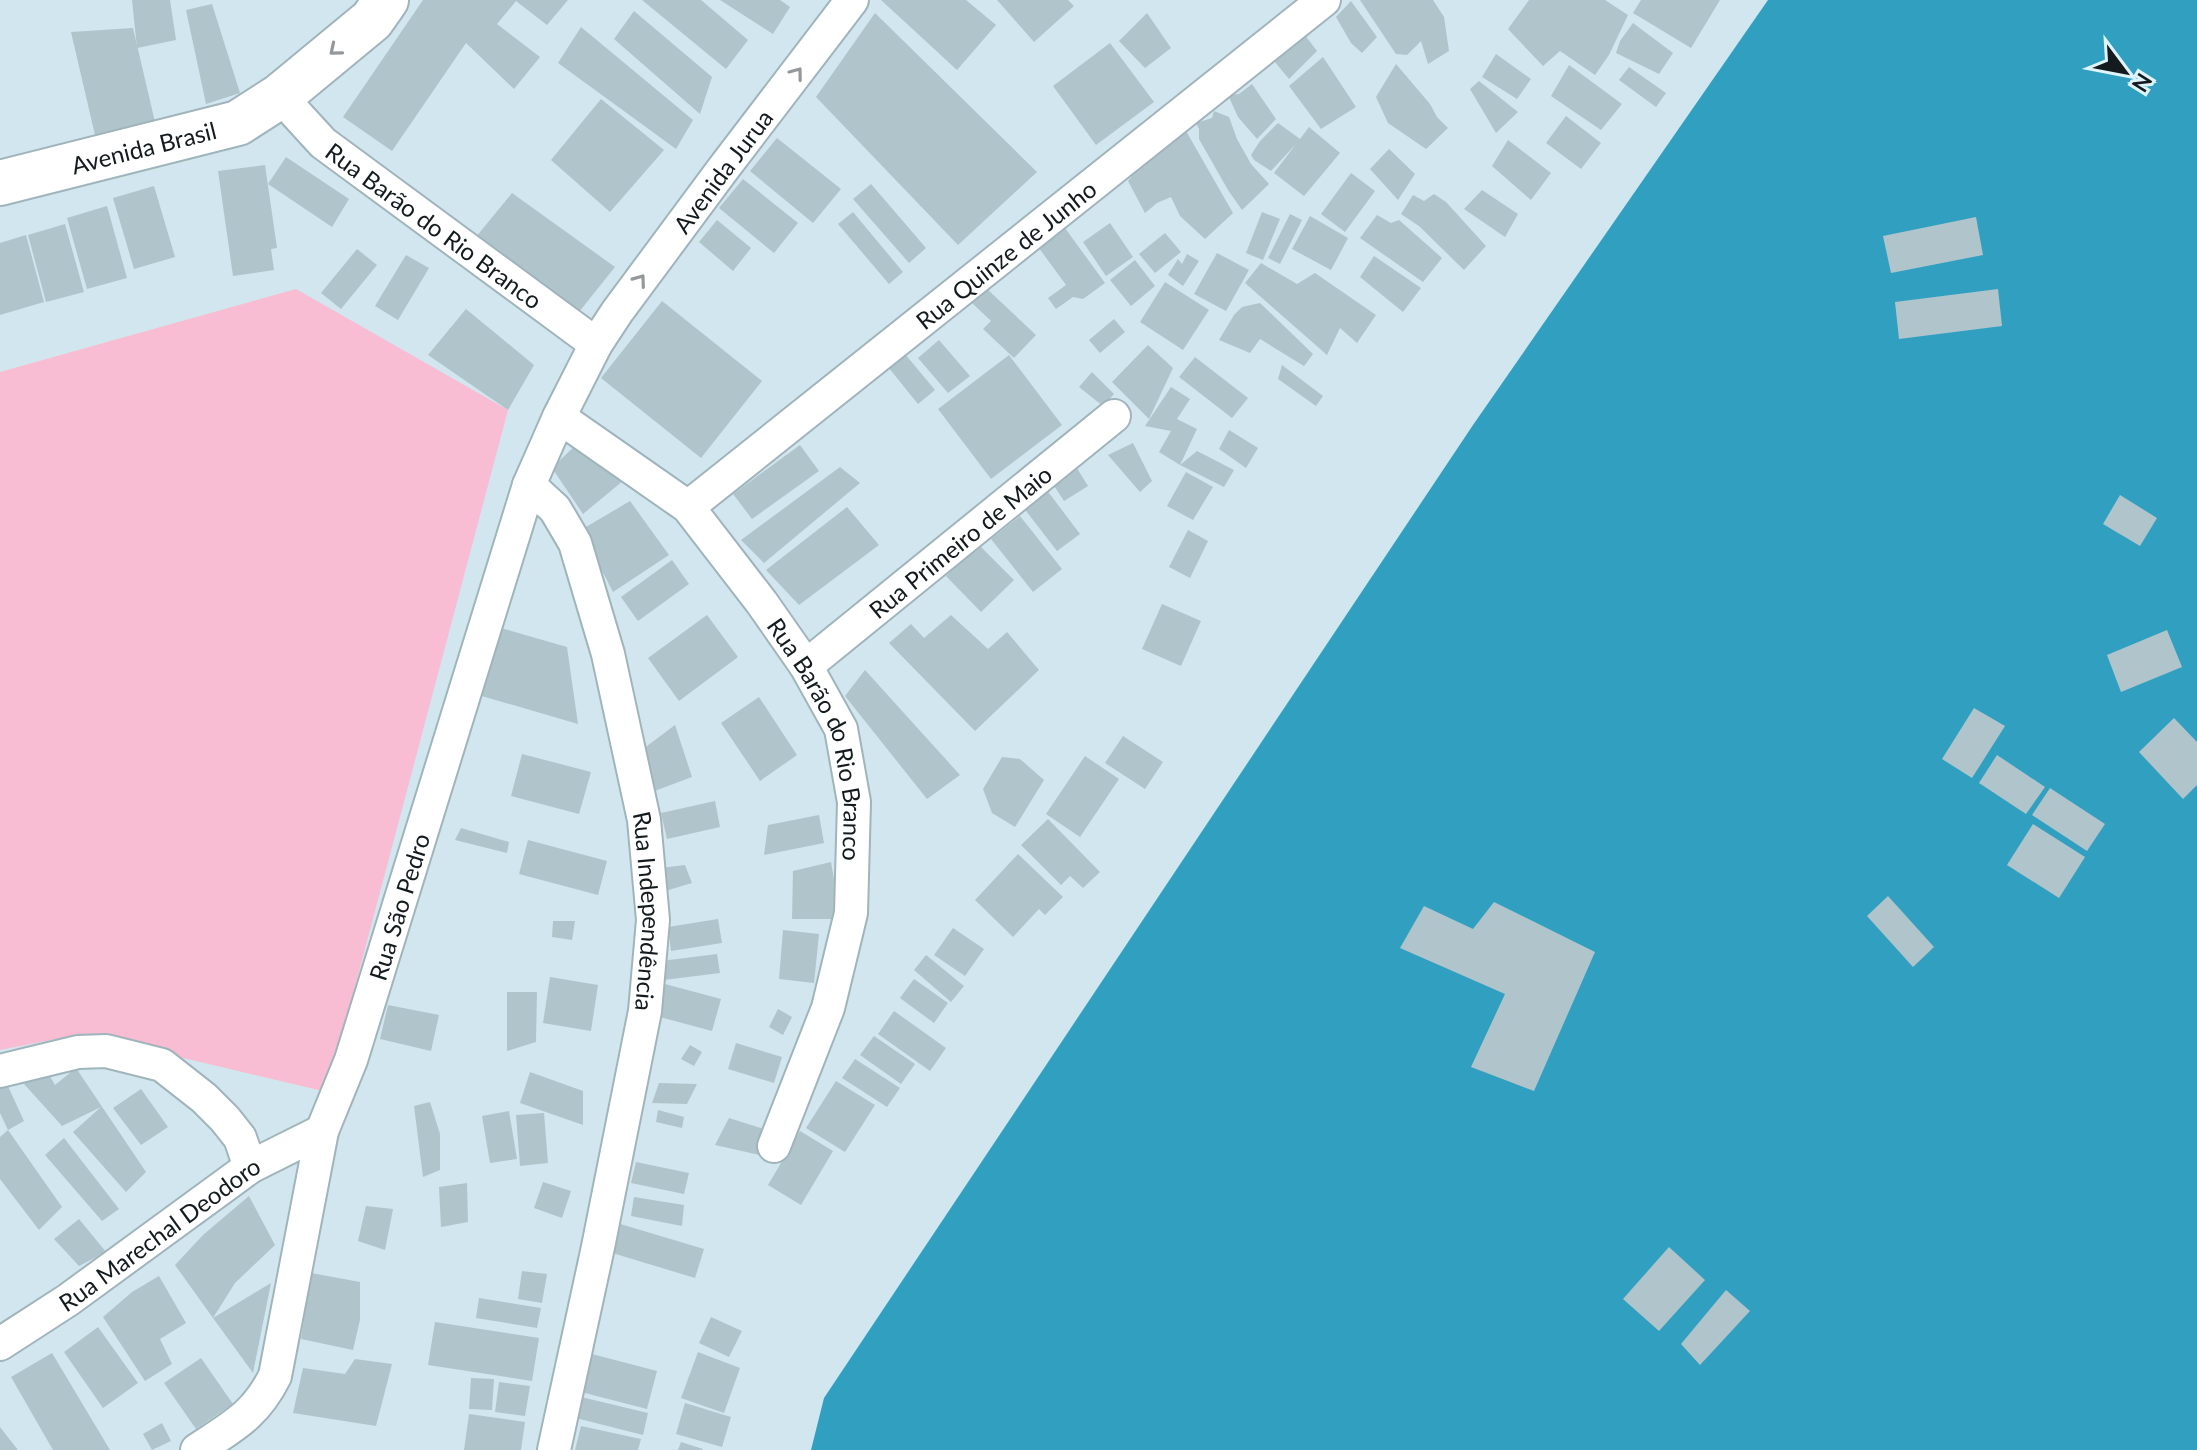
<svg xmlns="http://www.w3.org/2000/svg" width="2197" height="1450" font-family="Lato,sans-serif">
  <rect width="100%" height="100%" fill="#d1e6ee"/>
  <path fill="#f9bdd3" d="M296,289L508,410L327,1092L82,1034L0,1050V372Z"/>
  <path fill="#31a0c0" d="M1768,0H2197V1450H811L824,1398L1473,425Z"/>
  <g fill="#b0c4cc">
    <path d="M132,0H170L176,40L137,48Z"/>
    <path d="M423,0H568L547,25L516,1L497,24L540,57L514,89L466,43L392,151L343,117Z"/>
    <path d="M642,0H701L748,40L726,69Z"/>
    <path d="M720,0H780L790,7L773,34Z"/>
    <path d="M881,0H966L996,25L957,70Z"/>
    <path d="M997,0H1068L1074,6L1034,42Z"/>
    <path d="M1360,0H1433L1444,17L1449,51L1428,64L1421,41L1407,55L1396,54Z"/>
    <path d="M1529,0H1605L1628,15L1609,55L1595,75L1560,51L1543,66L1508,29Z"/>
    <path d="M1641,0H1720L1691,48L1633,13Z"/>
    <path d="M1351,1L1377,37L1362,53L1351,43L1336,17Z"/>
    <path d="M212,4L240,93L206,104L186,10Z"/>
    <path d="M634,11L712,77L700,114L614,39Z"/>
    <path d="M875,13L1037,172L958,245L816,97Z"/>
    <path d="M1147,13L1171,48L1145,68L1119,41Z"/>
    <path d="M1633,23L1673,53L1659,74L1616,53L1620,41Z"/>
    <path d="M1298,26L1317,51L1289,79L1270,56Z"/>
    <path d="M581,27L693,120L676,149L558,63Z"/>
    <path d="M133,28L155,122L98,148L71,32Z"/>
    <path d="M1110,43L1154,102L1096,145L1053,86Z"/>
    <path d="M1496,54L1531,79L1517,99L1482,77Z"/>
    <path d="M1323,57L1356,107L1321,129L1289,86Z"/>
    <path d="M1396,64L1430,104L1437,117L1448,128L1426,149L1388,123L1376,97Z"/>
    <path d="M1569,65L1622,104L1601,130L1551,96Z"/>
    <path d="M1629,67L1666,93L1656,107L1619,80Z"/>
    <path d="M1479,81L1518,112L1496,133L1470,89Z"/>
    <path d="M1252,84L1276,119L1257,139L1238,117L1228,95L1239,94Z"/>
    <path d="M601,99L664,150L610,212L551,160Z"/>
    <path d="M1214,111L1229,117L1237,139L1251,164L1269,184L1242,210L1228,190L1199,139V129L1196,123L1212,118Z"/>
    <path d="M1566,116L1601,143L1581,169L1546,143Z"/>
    <path d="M1278,123L1300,139L1309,127L1340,153L1304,196L1274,173L1296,144L1271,171L1254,160L1251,155L1260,141Z"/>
    <path d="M1186,131L1233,213L1205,239L1180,216L1171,197L1157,203L1145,213L1128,181L1147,157Z"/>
    <path d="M777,138L841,189L813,223L750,171Z"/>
    <path d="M1508,140L1551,173L1531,200L1492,166Z"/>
    <path d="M1389,149L1415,174L1398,200L1370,169Z"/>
    <path d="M286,157L349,199L332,227L268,184Z"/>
    <path d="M265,165L277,248L271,249L274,270L233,276L218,171Z"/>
    <path d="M1351,173L1375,191L1345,232L1321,214Z"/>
    <path d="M743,179L798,223L774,253L719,208Z"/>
    <path d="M871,184L926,248L909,263L853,199Z"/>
    <path d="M154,186L175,257L134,269L113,198Z"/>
    <path d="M1482,190L1518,214L1505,237L1464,209Z"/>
    <path d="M512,193L615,267L575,317L471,243Z"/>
    <path d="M1434,194L1446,202L1486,246L1464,270L1419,226L1401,214L1413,195L1424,201Z"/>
    <path d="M107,206L127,278L87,289L67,218Z"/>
    <path d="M853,212L903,272L889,284L838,224Z"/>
    <path d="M1262,212L1280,219L1263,260L1246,253Z"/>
    <path d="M1290,214L1302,220L1280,264L1268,258Z"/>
    <path d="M1377,215L1391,223L1399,220L1442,258L1423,282L1360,238Z"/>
    <path d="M1310,216L1348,238L1331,270L1292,249Z"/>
    <path d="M1976,217L1983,255L1891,273L1883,236Z"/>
    <path d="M717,220L751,248L733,271L699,242Z"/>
    <path d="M1110,223L1133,257L1106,276L1083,242Z"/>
    <path d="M65,224L84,292L46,302L28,235Z"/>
    <path d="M1062,224L1105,283L1083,299L1073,297L1056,309L1048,298L1066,285L1036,244Z"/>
    <path d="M1165,233L1181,252L1155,273L1139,254Z"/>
    <path d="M26,235L44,302L0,315V243Z"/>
    <path d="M357,249L377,265L341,309L321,293Z"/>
    <path d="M1217,253L1249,270L1226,311L1194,294Z"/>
    <path d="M1187,254L1199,261L1183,286L1168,275L1178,259L1182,264Z"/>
    <path d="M406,255L429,268L398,320L375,306Z"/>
    <path d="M1374,256L1421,288L1403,312L1360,277Z"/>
    <path d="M1135,260L1155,286L1131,306L1110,280Z"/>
    <path d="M1261,263L1297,284L1315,273L1376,315L1357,343L1340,328L1327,355L1245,283Z"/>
    <path d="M1165,282L1209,310L1183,350L1140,322Z"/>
    <path d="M986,288L1036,335L1014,358L983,329L991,321L972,303Z"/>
    <path d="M1998,289L2002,326L1899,339L1895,302Z"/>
    <path d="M662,301L762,381L701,458L601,378Z"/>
    <path d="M1260,303L1313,354L1304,366L1260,339L1250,353L1219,340L1234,315L1242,307Z"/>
    <path d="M466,309L534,365L508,410L428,355Z"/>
    <path d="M1114,319L1125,332L1100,353L1089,340Z"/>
    <path d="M939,340L970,376L948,393L918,358Z"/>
    <path d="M1148,345L1173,368L1149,419L1112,382Z"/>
    <path d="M905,354L935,390L918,404L888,367Z"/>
    <path d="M1009,355L1062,425L991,479L938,409Z"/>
    <path d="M1195,357L1248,398L1232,418L1179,377Z"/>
    <path d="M1282,365L1323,396L1316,406L1278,379Z"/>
    <path d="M1092,372L1114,394L1103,406L1079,387Z"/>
    <path d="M1171,387L1190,399L1177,419L1197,429L1180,465L1197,451L1234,470L1224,487L1180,465L1159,452L1171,431L1145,426Z"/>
    <path d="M1229,430L1258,448L1246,468L1219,449Z"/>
    <path d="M585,436L624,480L583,514L552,468Z"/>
    <path d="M1133,443L1152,481L1140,492L1108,455Z"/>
    <path d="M800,445L819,471L752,519L733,494Z"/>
    <path d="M1075,465L1088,486L1064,501L1051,481Z"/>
    <path d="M840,467L860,483L764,563L741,540Z"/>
    <path d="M1186,472L1213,487L1193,520L1167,506Z"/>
    <path d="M1046,489L1080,534L1057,551L1023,507Z"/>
    <path d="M2120,495L2157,518L2140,546L2103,524Z"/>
    <path d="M630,501L669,555L613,592L581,530Z"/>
    <path d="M847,507L879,545L799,605L766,570Z"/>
    <path d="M1020,516L1062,569L1033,592L991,539Z"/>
    <path d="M1188,530L1208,541L1190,578L1169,567Z"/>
    <path d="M979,545L1014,580L981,612L946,576Z"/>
    <path d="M672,560L689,584L638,621L621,597Z"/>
    <path d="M1162,604L1201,621L1181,666L1142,649Z"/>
    <path d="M707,615L738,657L679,701L648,658Z"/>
    <path d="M951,615L988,649L1007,632L1039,670L975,731L889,643L911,624L924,638Z"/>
    <path d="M494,626L567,647L578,724L475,694Z"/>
    <path d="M2167,630L2182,667L2121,692L2107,655Z"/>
    <path d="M865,670L960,775L927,799L845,696Z"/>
    <path d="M759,697L797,755L760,781L721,723Z"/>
    <path d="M1974,708L2005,726L1972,778L1942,759Z"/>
    <path d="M2174,718L2197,742V785L2183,799L2139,752Z"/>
    <path d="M675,725L692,777L652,792L643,749Z"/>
    <path d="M1123,736L1163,762L1145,789L1105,763Z"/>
    <path d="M522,754L591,772L579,814L511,796Z"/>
    <path d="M1997,755L2045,787L2026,814L1979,783Z"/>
    <path d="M1085,756L1119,779L1080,837L1046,814Z"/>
    <path d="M1002,757L1020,759L1044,780L1015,827L992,813L983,789Z"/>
    <path d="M2050,788L2105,824L2087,851L2032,815Z"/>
    <path d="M715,801L720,827L667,839L661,813Z"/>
    <path d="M819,815L824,843L764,855L768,825Z"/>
    <path d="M1048,819L1100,872L1083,888L1070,876L1061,885L1021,845Z"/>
    <path d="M2033,824L2085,857L2059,898L2007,865Z"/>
    <path d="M461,828L509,842L507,853L455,840Z"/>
    <path d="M528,840L607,861L598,895L519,874Z"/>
    <path d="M1018,854L1063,897L1045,915L1039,909L1013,937L975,900Z"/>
    <path d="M831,862L841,919H792L793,871Z"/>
    <path d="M685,865L692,883L662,892L660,868Z"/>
    <path d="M1888,896L1934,947L1913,967L1867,916Z"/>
    <path d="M1494,902L1595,952L1534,1091L1471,1067L1505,994L1400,948L1424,906L1473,929Z"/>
    <path d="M718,919L722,943L671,951L668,927Z"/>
    <path d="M553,921H575L572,940L552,937Z"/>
    <path d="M953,928L984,949L965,976L934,955Z"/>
    <path d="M783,930L819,934L814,983L779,979Z"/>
    <path d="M717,954L720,973L664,980L661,961Z"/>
    <path d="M926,955L964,986L951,1002L914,970Z"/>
    <path d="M550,977L598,985L591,1031L543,1023Z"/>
    <path d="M914,979L948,1003L934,1023L900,998Z"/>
    <path d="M665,984L721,999L712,1031L656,1016Z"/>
    <path d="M507,992H537L536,1042L507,1051Z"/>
    <path d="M388,1005L439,1015L431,1051L380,1039Z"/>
    <path d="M778,1009L792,1017L783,1035L769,1027Z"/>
    <path d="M894,1011L946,1048L930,1071L878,1034Z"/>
    <path d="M874,1036L915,1064L901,1084L860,1055Z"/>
    <path d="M736,1043L782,1057L774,1083L728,1069Z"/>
    <path d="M690,1045L702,1052L694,1066L681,1059Z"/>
    <path d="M855,1059L900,1088L887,1107L842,1078Z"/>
    <path d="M76,1068L146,1172L126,1192L73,1132L101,1107L62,1126L24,1084L46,1069L55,1085Z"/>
    <path d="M530,1072L583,1091V1125L520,1103Z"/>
    <path d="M836,1081L875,1105L845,1152L806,1128Z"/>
    <path d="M659,1083L697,1084L687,1104L652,1103Z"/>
    <path d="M7,1084L24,1121L8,1130L62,1207L39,1230L0,1179V1137L8,1130L0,1113V1086Z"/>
    <path d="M141,1089L168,1127L141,1145L113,1108Z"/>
    <path d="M430,1102L440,1134V1170L423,1177L414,1106Z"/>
    <path d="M658,1110L684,1117L682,1128L656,1122Z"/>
    <path d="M509,1111L517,1159L490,1163L482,1116Z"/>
    <path d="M544,1113L548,1163L520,1166L516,1115Z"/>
    <path d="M729,1118L770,1131L768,1157L715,1145Z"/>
    <path d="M800,1131L833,1151L801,1205L768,1185Z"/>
    <path d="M64,1138L119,1209L102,1221L45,1155Z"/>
    <path d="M636,1162L689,1173L684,1194L631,1183Z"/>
    <path d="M543,1182L571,1191L562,1218L534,1208Z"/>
    <path d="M467,1183L468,1222L441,1227L439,1187Z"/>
    <path d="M249,1196L275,1245L235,1283L213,1318L175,1265L203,1235Z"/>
    <path d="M634,1197L684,1205L682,1226L631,1216Z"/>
    <path d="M366,1206L393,1209L385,1250L358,1241Z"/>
    <path d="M79,1219L106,1252L79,1266L54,1239Z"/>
    <path d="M617,1223L704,1249L695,1278L609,1252Z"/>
    <path d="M1669,1247L1705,1280L1659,1331L1623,1299Z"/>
    <path d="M522,1271L547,1274L542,1303L518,1299Z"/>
    <path d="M311,1273L360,1282V1320L353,1350L301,1339Z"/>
    <path d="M159,1276L186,1323L160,1339L172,1364L145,1381L103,1317L132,1292Z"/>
    <path d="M271,1283L253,1373L213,1318Z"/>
    <path d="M1726,1290L1750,1311L1700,1365L1681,1344Z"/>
    <path d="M479,1298L541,1308L537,1328L476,1318Z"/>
    <path d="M711,1317L742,1331L729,1357L699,1343Z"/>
    <path d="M435,1322L539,1338L532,1381L428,1365Z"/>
    <path d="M98,1327L138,1383L103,1408L64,1352Z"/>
    <path d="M698,1352L740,1368L724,1413L681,1398Z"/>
    <path d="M52,1353L110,1450H53L11,1377Z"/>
    <path d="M592,1354L657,1371L647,1409L581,1392Z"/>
    <path d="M201,1358L233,1404L196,1429L164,1383Z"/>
    <path d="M355,1359L392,1364L376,1426L293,1413L303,1368L345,1374Z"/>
    <path d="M471,1378L494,1379L492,1410L469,1409Z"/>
    <path d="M499,1382L530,1386L525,1416L495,1412Z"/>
    <path d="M577,1396L648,1413L643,1435L572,1417Z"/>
    <path d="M685,1403L731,1417L722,1447L676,1434Z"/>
    <path d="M469,1414L525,1422L521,1450H464Z"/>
    <path d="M162,1423L171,1441L152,1450L143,1434Z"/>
    <path d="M581,1426L641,1439L638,1450H575Z"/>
    <path d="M0,1427L18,1450H0Z"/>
    <path d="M681,1442L703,1449L702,1450H678Z"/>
  </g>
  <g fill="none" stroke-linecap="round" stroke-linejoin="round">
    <g stroke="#a0b4bb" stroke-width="36">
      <g id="street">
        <path id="s1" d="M280,96L323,143L596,344"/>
        <path id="s2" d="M559,417L688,507L762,603L806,666L841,729L854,802L851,913L828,1008L774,1146"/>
        <path id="s3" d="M529,485L555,509L575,543L608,654L644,820L653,920L645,1011L598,1247L554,1450"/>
        <path id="s4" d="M688,507L1324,0"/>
        <path id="s5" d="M806,666L1114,416"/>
        <path d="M0,1071L78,1052L106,1051L162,1065L204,1098L225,1119L240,1138L250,1167"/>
        <path id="s6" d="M0,1344L68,1300L250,1167L322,1131"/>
        <path id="s7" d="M197,1450C233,1426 255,1416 275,1376L322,1131L351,1060L529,485L559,417L596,344L617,312L723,169L852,0"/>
      </g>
    </g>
    <g stroke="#a0b4bb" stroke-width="48">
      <g id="secondary">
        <path id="s8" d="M0,183L238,123L280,96L372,20L386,0"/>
      </g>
    </g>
    <use href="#street" stroke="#fff" stroke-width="32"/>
    <use href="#secondary" stroke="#fff" stroke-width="44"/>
  </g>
  <defs><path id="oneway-chevron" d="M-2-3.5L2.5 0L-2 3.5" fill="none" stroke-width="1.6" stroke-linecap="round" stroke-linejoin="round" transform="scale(2)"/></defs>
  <g stroke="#95989a">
    <use href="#oneway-chevron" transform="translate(335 50) rotate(140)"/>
    <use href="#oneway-chevron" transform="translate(797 73) rotate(-53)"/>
    <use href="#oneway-chevron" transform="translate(640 280) rotate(-54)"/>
  </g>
  <g text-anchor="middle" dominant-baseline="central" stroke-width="8" stroke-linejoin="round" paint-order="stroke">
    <g font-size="24" fill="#141b1e" stroke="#dff3fb">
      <text stroke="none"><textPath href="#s8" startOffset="148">Avenida Brasil</textPath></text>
      <text stroke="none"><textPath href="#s7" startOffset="1408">Avenida Jurua</textPath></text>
      <text stroke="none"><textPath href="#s1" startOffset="202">Rua Barão do Rio Branco</textPath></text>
      <text stroke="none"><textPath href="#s4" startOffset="406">Rua Quinze de Junho</textPath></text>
      <text stroke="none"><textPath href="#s5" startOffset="198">Rua Primeiro de Maio</textPath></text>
      <text stroke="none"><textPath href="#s2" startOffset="430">Rua Barão do Rio Branco</textPath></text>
      <text stroke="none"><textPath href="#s7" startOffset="596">Rua São Pedro</textPath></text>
      <text stroke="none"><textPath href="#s3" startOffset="452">Rua Independência</textPath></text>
      <text stroke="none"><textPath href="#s6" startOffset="194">Rua Marechal Deodoro</textPath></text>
    </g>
  </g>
  <g transform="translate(2125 72) rotate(122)" stroke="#dff3fb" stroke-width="6" paint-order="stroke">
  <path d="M0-6L14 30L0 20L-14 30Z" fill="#141b1e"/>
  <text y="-12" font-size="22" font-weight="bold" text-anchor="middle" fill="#141b1e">N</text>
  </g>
</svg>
